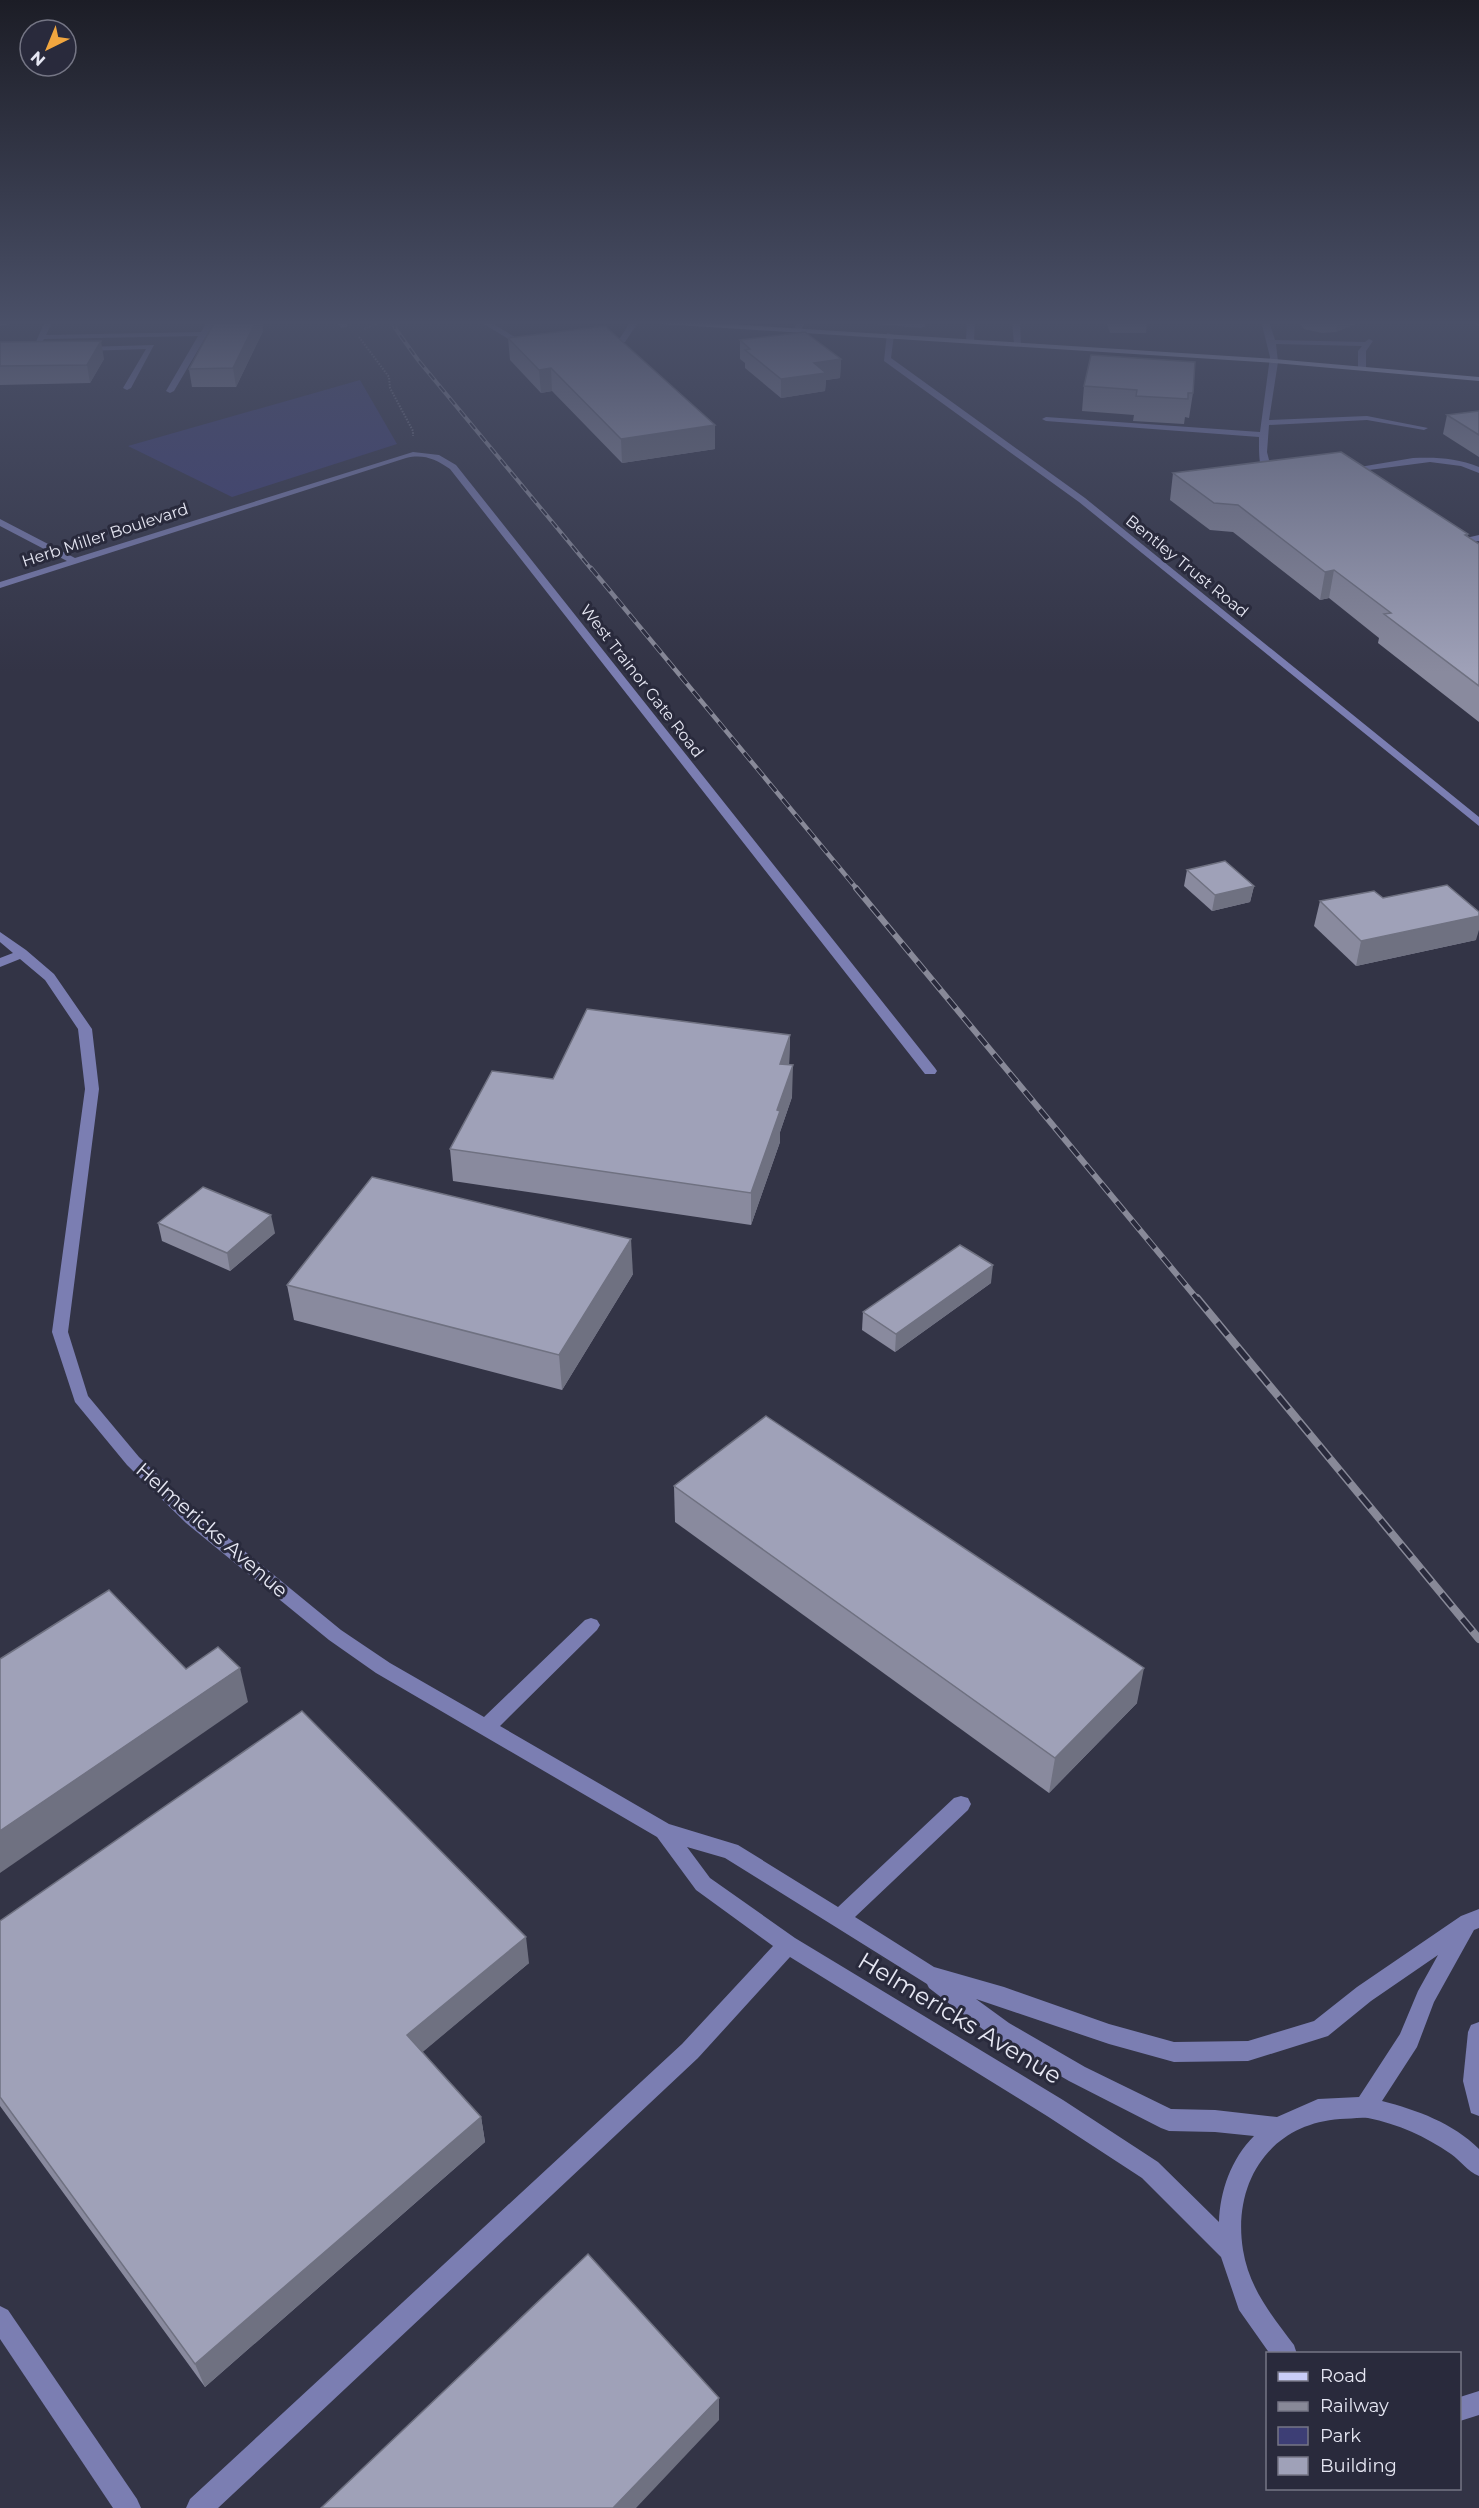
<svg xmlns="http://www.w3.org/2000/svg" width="1479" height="2508" font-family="Montserrat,sans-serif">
  <rect width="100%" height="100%" fill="#333446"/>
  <path fill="#3d3e75" d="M360,380L397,444L232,497L128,446Z"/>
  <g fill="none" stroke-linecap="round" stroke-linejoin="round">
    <g stroke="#727383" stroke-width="2" stroke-dasharray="1.5 1.5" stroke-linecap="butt">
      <path d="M364,329L380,322"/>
      <path d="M359,337L389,377L390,388L413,431V436"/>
    </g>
    <g fill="#7b7eb2" fill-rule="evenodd">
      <path d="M15,321L14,323L0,326V322Z"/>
      <path d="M45,321H53L46,335L201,332L207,321H215L174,391L170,393L166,391L198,336L44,339L40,347H48V351H32Z"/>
      <path d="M336,321H344L348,326L341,328Z"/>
      <path d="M479,321H488L530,346L523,348Z"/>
      <path d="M631,321H639L625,342L601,343L597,341L620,338Z"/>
      <path d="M797,321H805L802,329L798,331L794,329Z"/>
      <path d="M845,321L918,324V321H926L925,326L921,328Z"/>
      <path d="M967,321H975L974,341L970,343L966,341Z"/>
      <path d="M1012,321H1020L1021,346L1014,344Z"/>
      <path d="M1261,321H1269L1275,340L1365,342L1369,339L1373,341L1366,351V368L1362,370L1358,368V351L1362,346L1276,344L1278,362L1269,420L1367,416L1428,428L1424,430L1367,420L1269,425L1267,452L1274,480L1270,483C1258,475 1259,451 1259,437L1046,421L1042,419L1046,417L1260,432L1270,357Z"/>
      <path d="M887,333L894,335L891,358L1085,498L1479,817V826L1079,502L884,361Z"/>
      <path d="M154,345L131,388L127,390L123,388L146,349L84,351L80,349L84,347Z"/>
      <path d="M413,452L439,455L456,465L935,1068L937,1071L935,1074H925L450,469C435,459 424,454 406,458L0,588V582L67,561L0,526V519L75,558Z"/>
      <path d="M1413,458C1437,457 1457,458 1479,467V473L1461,466L1430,462L1346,473L1342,470Z"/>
      <path d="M1479,535V541L1462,543L1457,540Z"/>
      <path d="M0,932L26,950L54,974L92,1029L99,1089L68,1332L88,1396L139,1457L198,1513L341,1630L390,1663L484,1717L585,1620L591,1618L597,1620L600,1625L597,1630L500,1726L669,1824L738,1845L838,1907L954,1798L961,1796L968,1798L971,1804L968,1810L855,1917L934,1967L1004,1987L1109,2024L1174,2042L1248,2041L1314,2021L1357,1987L1461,1916L1479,1909V1928L1474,1930L1434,2002L1417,2047L1382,2101C1417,2110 1453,2123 1479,2149V2176C1467,2171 1461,2161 1451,2154C1425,2136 1398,2124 1368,2118C1359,2117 1349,2119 1340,2119C1270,2124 1232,2182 1243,2250C1249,2288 1272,2316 1294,2345L1297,2354H1270L1239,2310L1221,2257L1142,2178L1047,2116L790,1957L698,2058L218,2508H186L190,2499L682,2044L773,1946L696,1890L657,1837L376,1673L329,1640L186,1523L127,1465L75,1402L52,1332L85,1089L78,1029L45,980L20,959L0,967V958L13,953L0,942ZM687,1847L725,1858L927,1984L929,1988L993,2037L1069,2081L1161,2128L1169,2131L1215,2132L1254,2136C1231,2159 1220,2191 1219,2222L1158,2162L1063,2100L795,1938L710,1878ZM1438,1955L1418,1991L1400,2034L1359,2097L1318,2099L1277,2117L1215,2110L1171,2109L1085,2067L1009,2023L976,1999L1109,2044L1174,2062L1248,2061L1328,2036L1371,2001Z"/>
      <path d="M1479,2022V2116L1471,2113L1463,2081L1468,2032L1471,2025Z"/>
      <path d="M0,2306L8,2310L137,2499L141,2508H113L0,2339Z"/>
      <path d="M1479,2391V2415L1460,2421V2397Z"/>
    </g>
    <g fill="#c9cdf8" fill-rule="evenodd">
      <path d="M0,321H5L1,323Z"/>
      <path d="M643,321H681L1274,359L1479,377V381L1274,363L647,323Z"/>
      <path d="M1472,321H1479V326Z"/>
    </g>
    <g stroke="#888998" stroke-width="4">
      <path id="rail-far3" d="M394,321L395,328L418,360L592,570"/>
    </g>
    <g stroke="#888998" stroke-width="4.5">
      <path id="rail-far2" d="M591,568L857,889"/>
    </g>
    <g stroke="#888998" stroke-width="6">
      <path id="rail-far1" d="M856,888L1198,1300"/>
    </g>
    <g stroke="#888998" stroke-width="8">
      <path id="rail" d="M1197,1298L1479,1639"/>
    </g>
    <use href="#rail-far3" stroke="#292a3c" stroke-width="2" stroke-dasharray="8" stroke-linecap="butt"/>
    <use href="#rail-far2" stroke="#292a3c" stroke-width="3" stroke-dasharray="10" stroke-linecap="butt"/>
    <use href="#rail-far1" stroke="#292a3c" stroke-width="4" stroke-dasharray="12" stroke-linecap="butt"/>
    <use href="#rail" stroke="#292a3c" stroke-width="5" stroke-dasharray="16" stroke-linecap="butt"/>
  </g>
  <g fill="#898a9e">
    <path d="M215,321H262L263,331L236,387H192L189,369Z"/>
    <path d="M1106,321H1147L1146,333H1110Z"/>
    <path d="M1298,321H1362L1336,332L1322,333L1304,329Z"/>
    <path d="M508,338L715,425V449L622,463L552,391L541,393L510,360Z"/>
    <path d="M740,340L841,359L840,378L826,380L825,391L781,398L745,368V363L740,359Z"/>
    <path d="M0,342L104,359L90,383L0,385Z"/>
    <path d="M1084,386L1193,393L1189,418L1185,417L1184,424L1133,421L1134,415L1082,411Z"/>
    <path d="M1479,411V457L1443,434L1447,415Z"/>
    <path d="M1173,473L1468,534L1467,537L1479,544V722L1378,643L1379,638L1329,598L1320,600L1233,532L1210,530L1170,500Z"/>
    <path d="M1187,870L1254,886L1250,902L1212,911L1184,886Z"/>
    <path d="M1383,898L1476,940L1356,966L1314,926L1320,901Z"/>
    <path d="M790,1035L789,1065L792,1097L780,1132V1142L751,1225L453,1181L450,1149L553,1079Z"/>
    <path d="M158,1223L275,1233L230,1271L162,1241Z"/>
    <path d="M633,1274L562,1390L294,1320L287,1285Z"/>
    <path d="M991,1283L895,1352L862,1330L863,1312Z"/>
    <path d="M674,1486L1137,1703L1049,1793L675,1522Z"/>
    <path d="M0,1921L529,1963L422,2052L481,2117L485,2142L205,2387L0,2106Z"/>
  </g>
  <g fill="#6f7181">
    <path d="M256,321H262L263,331L236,387L233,368Z"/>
    <path d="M1338,321H1362L1336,332Z"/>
    <path d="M101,341L104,359L90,383L87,365Z"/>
    <path d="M841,359L840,378L826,380L825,391L781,398V379L814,363Z"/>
    <path d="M551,368L552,391L541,393L539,370Z"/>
    <path d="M715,425V449L622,463L621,439Z"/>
    <path d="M1334,570L1329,598L1320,600L1325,572Z"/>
    <path d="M1254,886L1250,902L1212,911L1215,895Z"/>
    <path d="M1479,916V930L1476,940L1356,966L1361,941Z"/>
    <path d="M790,1035L789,1066L780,1064Z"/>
    <path d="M793,1065L792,1097L780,1132V1142L751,1225V1193L777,1110Z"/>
    <path d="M271,1215L275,1233L230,1271L227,1253Z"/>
    <path d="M631,1239L633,1274L562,1390L559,1355Z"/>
    <path d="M993,1265L991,1283L895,1352L896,1334Z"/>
    <path d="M240,1668L248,1702L0,1873V1831Z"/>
    <path d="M1144,1668L1137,1703L1049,1793L1055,1758Z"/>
    <path d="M526,1937L529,1963L412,2061L407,2035Z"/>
    <path d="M481,2117L485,2142L205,2387L195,2364Z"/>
    <path d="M719,2398V2420L636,2508H613Z"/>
  </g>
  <g fill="#9fa1b8" stroke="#6f7181" stroke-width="1.5">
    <path d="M215,321H256L233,368L189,369Z"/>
    <path d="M605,326L715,425L621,439L551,368L539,370L508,338Z"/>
    <path d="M805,332L841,359L814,363L826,373L781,379L745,350L750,349L740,340Z"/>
    <path d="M101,341L87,365L0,366V342Z"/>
    <path d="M1091,355L1195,362L1193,393H1188V399L1136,396L1137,390L1084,386Z"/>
    <path d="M1479,411V435L1447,415Z"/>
    <path d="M1341,452L1468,534L1465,535L1479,544V686L1384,614L1391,613L1334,570L1325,572L1238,505L1214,503L1173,473Z"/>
    <path d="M1225,861L1254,886L1215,895L1187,870Z"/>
    <path d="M1447,885L1479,912V916L1361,941L1320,901L1374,891L1383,898Z"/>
    <path d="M587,1009L790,1035L780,1064L793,1065L777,1110L780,1111L751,1193L450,1149L492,1071L553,1079Z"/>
    <path d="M372,1177L631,1239L559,1355L287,1285Z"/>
    <path d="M203,1187L271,1215L227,1253L158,1223Z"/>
    <path d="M960,1245L993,1265L896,1334L863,1312Z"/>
    <path d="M766,1416L1144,1668L1055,1758L674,1486Z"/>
    <path d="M109,1590L186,1669L218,1647L240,1668L0,1831V1659Z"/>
    <path d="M302,1711L526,1937L407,2035L481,2117L195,2364L0,2097V1921Z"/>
    <path d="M588,2254L719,2398L613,2508H321Z"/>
  </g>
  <linearGradient id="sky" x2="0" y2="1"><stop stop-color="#1c1d26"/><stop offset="0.48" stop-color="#4a5068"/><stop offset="1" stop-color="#4a5068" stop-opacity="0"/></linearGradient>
  <rect width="1479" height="672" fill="url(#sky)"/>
  <g text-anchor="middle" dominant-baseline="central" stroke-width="6" stroke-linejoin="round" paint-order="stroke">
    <g font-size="16" fill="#e6e7f3" stroke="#292a3c">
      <text transform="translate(105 535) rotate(-18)">Herb Miller Boulevard</text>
      <text transform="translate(1187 566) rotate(39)">Bentley Trust Road</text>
      <text transform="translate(642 681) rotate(52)">West Trainor Gate Road</text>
    </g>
    <g font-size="20" fill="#e6e7f3" stroke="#292a3c">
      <text transform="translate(212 1530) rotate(41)">Helmericks Avenue</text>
    </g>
    <g font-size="24" fill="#e6e7f3" stroke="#292a3c">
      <text transform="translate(960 2018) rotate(31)">Helmericks Avenue</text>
    </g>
  </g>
  <rect x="1266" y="2352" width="195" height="138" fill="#292a3c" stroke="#757685" stroke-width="1.5"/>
  <rect x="1278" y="2372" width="30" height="9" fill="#c9cdf8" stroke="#757685" stroke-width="1.5"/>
  <text x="1320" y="2382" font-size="18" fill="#e6e7f3">Road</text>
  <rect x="1278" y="2402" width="30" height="9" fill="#888998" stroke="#757685" stroke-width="1.5"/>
  <text x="1320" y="2412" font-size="18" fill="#e6e7f3">Railway</text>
  <rect x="1278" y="2427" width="30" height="18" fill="#3d3e75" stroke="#757685" stroke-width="1.5"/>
  <text x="1320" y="2442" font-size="18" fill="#e6e7f3">Park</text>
  <rect x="1278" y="2457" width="30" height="18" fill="#9fa1b8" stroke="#757685" stroke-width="1.5"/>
  <text x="1320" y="2472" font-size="18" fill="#e6e7f3">Building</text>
  <g transform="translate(48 48) rotate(223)"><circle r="28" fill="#292a3c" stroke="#757685" stroke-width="1.5"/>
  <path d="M0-4.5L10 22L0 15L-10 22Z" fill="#f1a63f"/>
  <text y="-9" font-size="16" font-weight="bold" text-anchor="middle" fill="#e6e7f3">N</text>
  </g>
</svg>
